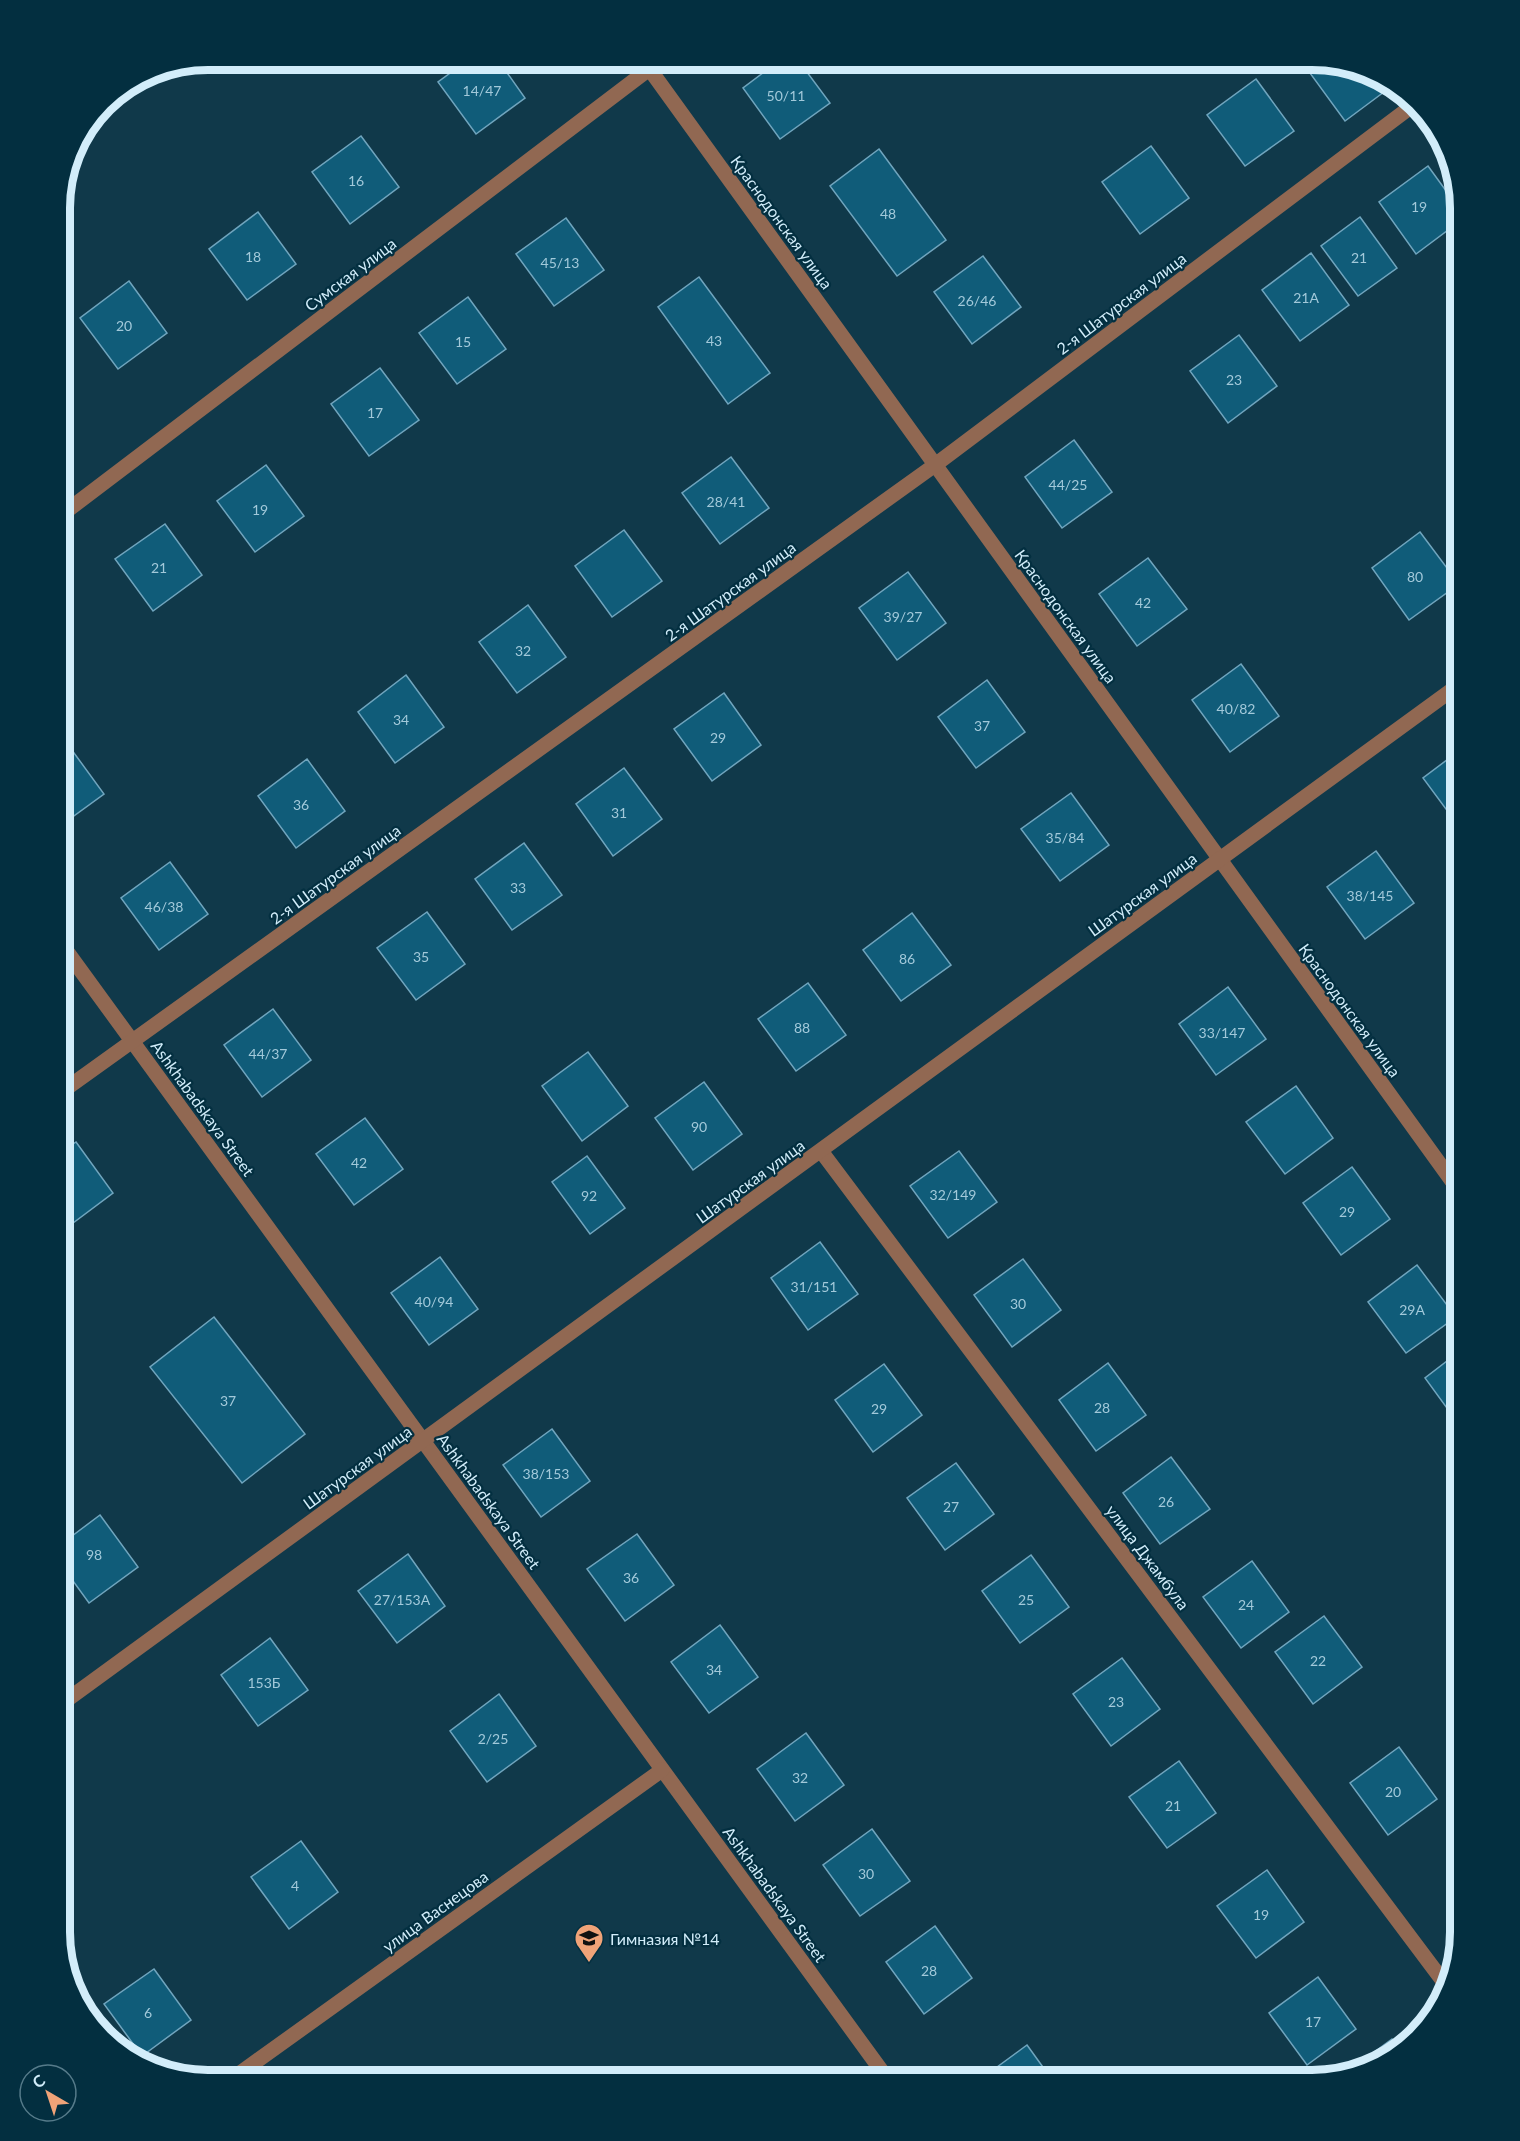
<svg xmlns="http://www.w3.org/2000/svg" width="1520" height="2141" font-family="Lato,sans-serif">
  <rect width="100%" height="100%" fill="#10394a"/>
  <g fill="#105c79" stroke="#70a5be" stroke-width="1.5">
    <path d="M468,60H498L525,98L476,134L438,82Z"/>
    <path d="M780,60H798L830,103L780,139L743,88Z"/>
    <path d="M1319,60L1386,80L1392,86L1345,121L1307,69Z"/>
    <path d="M1256,79L1294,131L1245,166L1207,115Z"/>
    <path d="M361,136L399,187L350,224L312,172Z"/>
    <path d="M1151,146L1189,198L1140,234L1102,182Z"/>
    <path d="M879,149L946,240L897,276L830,186Z"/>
    <path d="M70,161L77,170L66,179Z"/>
    <path d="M1428,166L1460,210V221L1416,254L1379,202Z"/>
    <path d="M258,212L296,264L247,300L209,249Z"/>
    <path d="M1360,217L1397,268L1358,296L1321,246Z"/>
    <path d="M566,218L604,270L554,306L516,254Z"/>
    <path d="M1311,253L1349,305L1300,341L1262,290Z"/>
    <path d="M983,256L1021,307L972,344L934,292Z"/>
    <path d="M699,277L770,373L728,404L658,307Z"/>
    <path d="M129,281L167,333L118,369L80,318Z"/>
    <path d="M468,297L506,349L457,384L419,333Z"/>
    <path d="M1239,335L1277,386L1228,423L1190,371Z"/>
    <path d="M380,368L419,420L369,456L331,404Z"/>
    <path d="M1074,440L1112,492L1062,528L1025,477Z"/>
    <path d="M731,457L769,508L720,544L682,493Z"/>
    <path d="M266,465L304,516L255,552L217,501Z"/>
    <path d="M165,524L202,575L153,611L115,559Z"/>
    <path d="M624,530L662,581L612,617L575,566Z"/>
    <path d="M1420,532L1459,584L1409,620L1372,568Z"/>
    <path d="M1148,558L1187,609L1137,646L1099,594Z"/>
    <path d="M908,572L946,623L897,660L859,608Z"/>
    <path d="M528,605L566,657L517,693L479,642Z"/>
    <path d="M1241,664L1279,716L1230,752L1192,700Z"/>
    <path d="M406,675L444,727L395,763L358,712Z"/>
    <path d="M987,680L1025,732L976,768L938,717Z"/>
    <path d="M724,693L761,745L712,781L674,729Z"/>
    <path d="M66,742L104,794L60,826V746Z"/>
    <path d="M1460,750V828L1423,778Z"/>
    <path d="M307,759L345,811L296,848L258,796Z"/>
    <path d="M624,768L662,819L613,856L576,804Z"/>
    <path d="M1071,793L1109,845L1060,881L1021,829Z"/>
    <path d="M524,843L562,895L512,930L475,879Z"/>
    <path d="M1376,851L1414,903L1365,939L1327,887Z"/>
    <path d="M170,862L208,914L159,950L121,898Z"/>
    <path d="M427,912L465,964L416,1000L377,948Z"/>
    <path d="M912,913L951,965L901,1001L863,950Z"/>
    <path d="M808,983L846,1035L796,1071L758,1019Z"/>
    <path d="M1228,987L1266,1039L1216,1075L1179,1024Z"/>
    <path d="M273,1009L311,1060L262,1097L224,1045Z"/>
    <path d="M1460,1043V1068L1448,1052Z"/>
    <path d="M588,1052L628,1106L582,1141L542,1086Z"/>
    <path d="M704,1082L742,1134L693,1170L655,1118Z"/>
    <path d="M1296,1086L1333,1138L1285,1174L1246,1122Z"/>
    <path d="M365,1118L403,1169L354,1205L316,1154Z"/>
    <path d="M76,1142L113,1193L65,1229L60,1223V1153Z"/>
    <path d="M959,1151L997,1202L948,1238L910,1186Z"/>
    <path d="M587,1156L625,1208L590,1234L552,1182Z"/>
    <path d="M1352,1167L1390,1219L1341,1255L1303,1203Z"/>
    <path d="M820,1242L858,1294L808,1330L771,1278Z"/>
    <path d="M440,1257L478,1309L429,1345L391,1293Z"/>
    <path d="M1023,1259L1061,1310L1012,1347L974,1295Z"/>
    <path d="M1417,1265L1456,1317L1406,1353L1368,1302Z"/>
    <path d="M214,1317L305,1434L242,1483L150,1367Z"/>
    <path d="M1460,1351V1426L1425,1378Z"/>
    <path d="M1108,1363L1146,1415L1096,1451L1059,1400Z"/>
    <path d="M884,1364L922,1415L873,1452L835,1400Z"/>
    <path d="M552,1429L590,1481L541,1517L503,1465Z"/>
    <path d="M1171,1457L1210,1509L1160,1544L1123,1493Z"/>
    <path d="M956,1463L994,1514L945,1550L907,1498Z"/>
    <path d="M100,1515L138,1567L89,1603L60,1563V1545Z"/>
    <path d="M637,1534L674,1585L625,1621L587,1569Z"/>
    <path d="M408,1554L445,1606L397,1643L358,1591Z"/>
    <path d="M1031,1555L1069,1607L1020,1643L982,1591Z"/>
    <path d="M1252,1561L1289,1612L1241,1648L1203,1597Z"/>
    <path d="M1324,1616L1362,1667L1313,1704L1275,1652Z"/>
    <path d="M720,1625L758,1677L709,1713L671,1662Z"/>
    <path d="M270,1638L308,1690L258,1726L221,1675Z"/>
    <path d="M1122,1658L1160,1709L1111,1746L1073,1694Z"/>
    <path d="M499,1694L536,1746L487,1782L450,1731Z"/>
    <path d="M806,1733L844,1785L795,1821L757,1769Z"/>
    <path d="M1399,1747L1437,1799L1388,1835L1350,1783Z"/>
    <path d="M1179,1761L1216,1813L1167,1848L1129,1797Z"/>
    <path d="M872,1829L910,1881L860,1916L823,1865Z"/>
    <path d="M301,1841L338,1892L289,1929L251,1877Z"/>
    <path d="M1267,1870L1304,1922L1256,1958L1217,1906Z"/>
    <path d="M935,1926L972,1978L924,2014L886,1962Z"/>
    <path d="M154,1969L191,2020L142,2056L104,2004Z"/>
    <path d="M1318,1977L1356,2029L1307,2065L1269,2013Z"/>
    <path d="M1392,2039L1399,2048L1386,2061L1347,2072Z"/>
    <path d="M1027,2045L1053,2081H978Z"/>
  </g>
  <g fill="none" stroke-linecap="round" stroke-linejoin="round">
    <g stroke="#916852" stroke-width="15">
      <path d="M643,60L1460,1192"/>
      <path d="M60,516L661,60"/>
      <path d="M60,942L889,2081"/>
      <path d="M60,1093L935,465L1412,106"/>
      <path d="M821,1151L1446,1985"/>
      <path d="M60,1705L1460,684"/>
      <path d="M229,2081L662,1770"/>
    </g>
  </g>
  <defs>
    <g id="school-pin" transform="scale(1.5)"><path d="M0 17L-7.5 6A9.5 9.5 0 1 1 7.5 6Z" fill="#f0a378" stroke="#032f40"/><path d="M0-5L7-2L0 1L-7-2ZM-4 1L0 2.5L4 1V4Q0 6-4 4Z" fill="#111"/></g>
  </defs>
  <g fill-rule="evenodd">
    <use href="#school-pin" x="589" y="1938"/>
  </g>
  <g text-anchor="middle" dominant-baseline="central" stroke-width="4.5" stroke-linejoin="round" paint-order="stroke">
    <g font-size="14" fill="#a2c9da">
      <text x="482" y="90">14/47</text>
      <text x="786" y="95">50/11</text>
      <text x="356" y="180">16</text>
      <text x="1419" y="206">19</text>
      <text x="888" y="213">48</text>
      <text x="253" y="256">18</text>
      <text x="1359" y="257">21</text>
      <text x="560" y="262">45/13</text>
      <text x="1306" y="297">21А</text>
      <text x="977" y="300">26/46</text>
      <text x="124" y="325">20</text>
      <text x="714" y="340">43</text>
      <text x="463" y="341">15</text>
      <text x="1234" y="379">23</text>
      <text x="375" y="412">17</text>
      <text x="1068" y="484">44/25</text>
      <text x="726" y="501">28/41</text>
      <text x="260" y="509">19</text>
      <text x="159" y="567">21</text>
      <text x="1415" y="576">80</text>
      <text x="1143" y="602">42</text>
      <text x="903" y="616">39/27</text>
      <text x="523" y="650">32</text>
      <text x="1236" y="708">40/82</text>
      <text x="401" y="719">34</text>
      <text x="982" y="725">37</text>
      <text x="718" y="737">29</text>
      <text x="301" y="804">36</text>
      <text x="619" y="812">31</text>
      <text x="1065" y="837">35/84</text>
      <text x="518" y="887">33</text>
      <text x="1370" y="895">38/145</text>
      <text x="164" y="906">46/38</text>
      <text x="421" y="956">35</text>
      <text x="907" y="958">86</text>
      <text x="802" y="1027">88</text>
      <text x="1222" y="1032">33/147</text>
      <text x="268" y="1053">44/37</text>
      <text x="699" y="1126">90</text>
      <text x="359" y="1162">42</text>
      <text x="953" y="1194">32/149</text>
      <text x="589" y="1195">92</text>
      <text x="1347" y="1211">29</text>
      <text x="814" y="1286">31/151</text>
      <text x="434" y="1301">40/94</text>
      <text x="1018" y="1303">30</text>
      <text x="1412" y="1309">29А</text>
      <text x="228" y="1400">37</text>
      <text x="1102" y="1407">28</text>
      <text x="879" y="1408">29</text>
      <text x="546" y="1473">38/153</text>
      <text x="1166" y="1501">26</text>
      <text x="951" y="1506">27</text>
      <text x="94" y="1554">98</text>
      <text x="631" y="1577">36</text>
      <text x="402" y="1599">27/153А</text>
      <text x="1026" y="1599">25</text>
      <text x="1246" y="1604">24</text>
      <text x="1318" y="1660">22</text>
      <text x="714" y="1669">34</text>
      <text x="264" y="1682">153Б</text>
      <text x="1116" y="1701">23</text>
      <text x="493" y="1738">2/25</text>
      <text x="800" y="1777">32</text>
      <text x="1393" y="1791">20</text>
      <text x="1173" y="1805">21</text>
      <text x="866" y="1873">30</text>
      <text x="295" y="1885">4</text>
      <text x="1261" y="1914">19</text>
      <text x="929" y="1970">28</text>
      <text x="148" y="2012">6</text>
      <text x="1313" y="2021">17</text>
    </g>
    <g font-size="16" fill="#d2edfa" stroke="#032f40">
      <text transform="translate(782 222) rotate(54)">Краснодонская улица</text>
      <text transform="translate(350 274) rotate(-37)">Сумская улица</text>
      <text transform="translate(1121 303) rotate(-37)">2-я Шатурская улица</text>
      <text transform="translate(730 591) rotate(-36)">2-я Шатурская улица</text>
      <text transform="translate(1066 616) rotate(54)">Краснодонская улица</text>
      <text transform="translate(335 874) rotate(-36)">2-я Шатурская улица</text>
      <text transform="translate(1142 894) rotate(-36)">Шатурская улица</text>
      <text transform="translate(1350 1010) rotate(54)">Краснодонская улица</text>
      <text transform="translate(203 1108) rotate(54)">Ashkhabadskaya Street</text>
      <text transform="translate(750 1181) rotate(-36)">Шатурская улица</text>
      <text transform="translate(357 1467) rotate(-36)">Шатурская улица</text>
      <text transform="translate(489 1501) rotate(54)">Ashkhabadskaya Street</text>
      <text transform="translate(1148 1557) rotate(53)">улица Джамбула</text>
      <text transform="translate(775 1894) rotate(54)">Ashkhabadskaya Street</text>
      <text transform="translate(435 1911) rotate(-36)">улица Васнецова</text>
    </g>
    <g font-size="16" fill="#d2edfa" stroke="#032f40" text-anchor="start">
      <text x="610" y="1938">Гимназия №14</text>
    </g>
  </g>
  <path d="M0 0H1520V2141H0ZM208 70H1312A138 138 0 0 1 1450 208V1932A138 138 0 0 1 1312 2070H208A138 138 0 0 1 70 1932V208A138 138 0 0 1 208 70Z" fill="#032f40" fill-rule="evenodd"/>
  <path fill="none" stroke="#d2edfa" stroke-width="8" d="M208 70H1312A138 138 0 0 1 1450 208V1932A138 138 0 0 1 1312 2070H208A138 138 0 0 1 70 1932V208A138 138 0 0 1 208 70Z"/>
  <g transform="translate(48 2093) rotate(321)"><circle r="28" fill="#032f40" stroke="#567b8a" stroke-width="1.5"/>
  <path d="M0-4.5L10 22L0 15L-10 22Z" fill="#f0a378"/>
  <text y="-9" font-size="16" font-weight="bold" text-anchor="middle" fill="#d2edfa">С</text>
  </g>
</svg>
